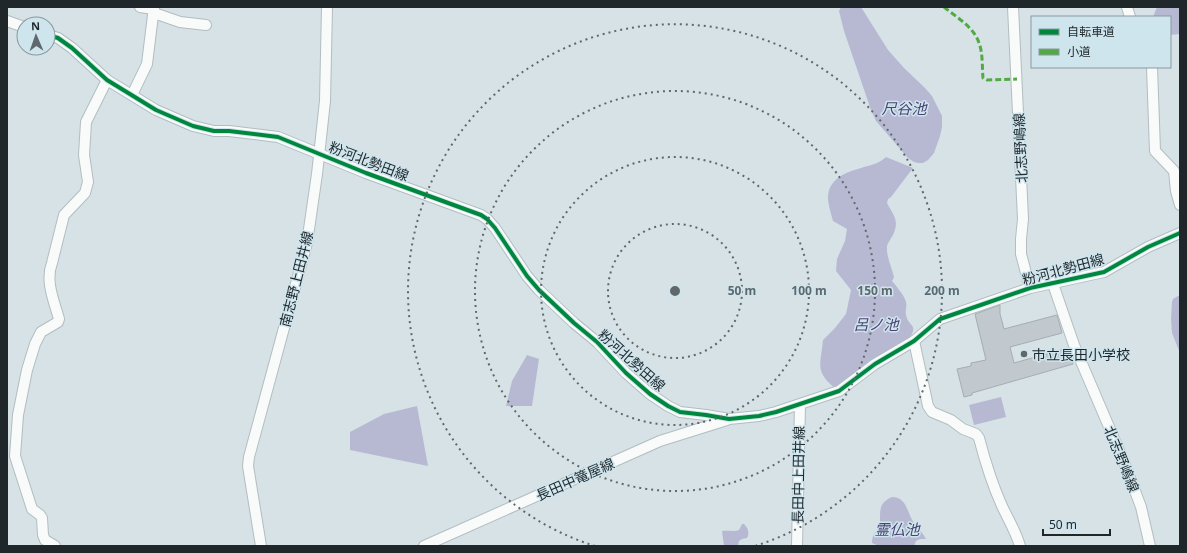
<svg xmlns="http://www.w3.org/2000/svg" width="1187" height="553" font-family="'Noto Sans','Noto Sans JP',sans-serif">
  <rect width="100%" height="100%" fill="#d6e2e6"/>
  <g fill="#b7b9d3">
    <path d="M841,7H861L888,50L904,68L924,87L932,96L942,116V127L940,136L934,153L928,160L923,163H918L914,162L908,158L876,121L871,110L844,31L839,11Z"/>
    <path d="M1157,7H1180V34L1170,35V17H1153Z"/>
    <path d="M886,157L913,168L891,197L888,199L887,203C893,215 900,220 893,235C891,239 888,242 887,246C886,256 892,268 894,277L892,281C897,287 904,295 906,302C907,307 905,311 906,315C908,327 920,324 908,340L835,388C814,371 821,364 823,340L835,328L846,314L851,290L836,271L837,259L845,241L847,229L833,221C831,214 829,207 828,200C827,178 847,172 864,167C872,165 880,163 886,157Z"/>
    <path d="M1178,296H1180V353L1172,333L1171,319L1172,302L1173,299Z"/>
    <path d="M527,355L539,359L532,406H506L512,381Z"/>
    <path d="M1001,397L1006,417L974,425L969,405Z"/>
    <path d="M417,406L428,466L350,450V432L384,414Z"/>
    <path d="M892,497C907,497 907,513 914,523C918,528 923,533 926,539H920L916,541L914,546H879L872,543C872,533 877,532 880,525C880,525 880,519 880,518C880,507 881,502 892,497Z"/>
    <path d="M742,524H744C748,528 750,533 747,538L742,539L739,541L738,546H724L722,531C728,530 733,532 739,530Z"/>
  </g>
  <path fill="#c1c9ce" stroke="#a5adb1" d="M1000,305V314L1004,329L1057,315L1062,333L1010,347L1014,363L1068,348L1073,364L972,393V395L964,397L957,369L971,366V363L986,360L975,314Z"/>
  <g fill="none" stroke-linecap="round" stroke-linejoin="round">
    <g stroke="#b3bdc0" stroke-width="12">
      <g id="street">
        <path d="M140,7L154,9"/>
        <path d="M1013,7L1023,219L1021,239V254L1030,288"/>
        <path d="M1127,7L1130,17"/>
        <path d="M154,13L180,22L206,25"/>
        <path d="M7,21L24,27"/>
        <path d="M48,35L58,38L72,48L107,80L156,110L193,126L214,131H229L278,137L366,173L481,215L487,219L495,228L527,276L539,290L574,323L597,342L626,373L650,394L668,406L680,412L706,415L729,419L759,416L776,412L839,391L875,364L914,341L940,319L1030,288L1104,272L1148,247L1180,233"/>
        <path d="M1152,67L1155,151L1174,171L1176,191L1180,205"/>
        <path d="M132,95L147,64L154,7"/>
        <path d="M1053,284L1074,345L1124,462L1141,507L1150,546"/>
        <path d="M914,341L928,406L932,412L951,420L963,429L976,434L979,438C985,461 992,484 1002,506C1008,519 1016,532 1020,546"/>
        <path d="M55,546L45,540L43,535L42,518L40,515L32,509L15,456L18,415L27,370L35,344L41,332L58,322L59,319C54,301 45,281 52,263L64,215L85,193L88,182L84,155L86,122L107,80"/>
        <path d="M261,546L248,466L249,457L307,243L317,174L325,101L327,7"/>
        <path d="M424,546L660,441L727,420"/>
        <path d="M797,546L800,405"/>
      </g>
    </g>
    <use href="#street" stroke="#f9fbfb" stroke-width="10"/>
    <path stroke="#52aa44" stroke-width="3" stroke-dasharray="6 3" stroke-linecap="butt" d="M944,7C956,17 974,27 979,43C983,53 982,67 983,78L987,80L1017,79"/>
    <g stroke="#cfe5ed" stroke-width="6">
      <path id="cycleway" d="M48,35L58,38L72,48L107,80L156,110L193,126L214,131H229L278,137L366,173L481,215L487,219L495,228L527,276L539,290L574,323L597,342L626,373L650,394L668,406L680,412L706,415L729,419L759,416L776,412L839,391L875,364L914,341L940,319L1030,288L1104,272L1148,247L1180,233"/>
    </g>
    <use href="#cycleway" stroke="#00873e" stroke-width="4"/>
  </g>
  <g fill="none" stroke="#5f686c" stroke-width="2" stroke-dasharray="2 4">
    <circle cx="675" cy="291" r="67"/>
    <circle cx="675" cy="291" r="134"/>
    <circle cx="675" cy="291" r="200"/>
    <path d="M595 546A267 267 0 1 1 755 546"/>
  </g>
  <circle fill="#5f686c" stroke="#cfe5ed" stroke-width="1.5" cx="1024" cy="354" r="4"/>
  <g text-anchor="middle" dominant-baseline="central" stroke-width="3" stroke-linejoin="round" paint-order="stroke">
    <g font-size="14" fill="#1f272b" stroke="#cfe5ed">
      <text transform="translate(1020 148) rotate(-93)">北志野嶋線</text>
      <text transform="translate(369 161) rotate(21)">粉河北勢田線</text>
      <text transform="translate(1063 269) rotate(-15)">粉河北勢田線</text>
      <text transform="translate(296 279) rotate(-76)">南志野上田井線</text>
      <text transform="translate(632 360) rotate(42)">粉河北勢田線</text>
      <text transform="translate(1122 459) rotate(68)">北志野嶋線</text>
      <text transform="translate(798 475) rotate(-89)">長田中上田井線</text>
      <text transform="translate(575 479) rotate(-24)">長田中篭屋線</text>
    </g>
    <g font-size="14" fill="#1f272b" stroke="#cfe5ed" text-anchor="start">
      <text x="1032" y="354">市立長田小学校</text>
    </g>
    <g font-size="15" font-style="italic" fill="#4a4274" stroke="#cfe5ed">
      <text x="904" y="108">尺谷池</text>
      <text x="876" y="324">呂ノ池</text>
      <text x="897" y="529">霊仏池</text>
    </g>
  </g>
  <circle cx="675" cy="291" r="6" fill="#5f686c" stroke="#cfe5ed" stroke-width="2"/>
  <g font-size="12" text-anchor="middle" font-weight="bold" fill="#5f686c" stroke="#cfe5ed" stroke-width="3" stroke-linejoin="round" paint-order="stroke">
    <text x="742" y="295">50 m</text>
    <text x="809" y="295">100 m</text>
    <text x="875" y="295">150 m</text>
    <text x="942" y="295">200 m</text>
  </g>
  <rect width="1187" height="553" fill="none" stroke="#1f272b" stroke-width="16"/>
  <rect x="1031" y="16" width="140" height="52" fill="#cfe5ed" stroke="#89999f"/>
  <rect x="1039" y="29" width="20" height="6" fill="#00873e" stroke="#89999f"/>
  <text x="1067" y="36" font-size="12" fill="#1f272b">自転車道</text>
  <rect x="1039" y="49" width="20" height="6" fill="#52aa44" stroke="#89999f"/>
  <text x="1067" y="56" font-size="12" fill="#1f272b">小道</text>
  <g transform="translate(36 36) rotate(358)"><circle r="19" fill="#cfe5ed" stroke="#89999f"/>
  <path d="M0-3L7 15L0 10L-7 15Z" fill="#5f686c"/>
  <text y="-6" font-size="11" font-weight="bold" text-anchor="middle" fill="#1f272b">N</text>
  </g>
  <path d="M1043 529v6h67v-6" fill="none" stroke="#1f272b" stroke-width="2"/>
  <text x="1049" y="529" font-size="12" fill="#1f272b" stroke="#cfe5ed" stroke-width="3" paint-order="stroke">50 m</text>
</svg>
